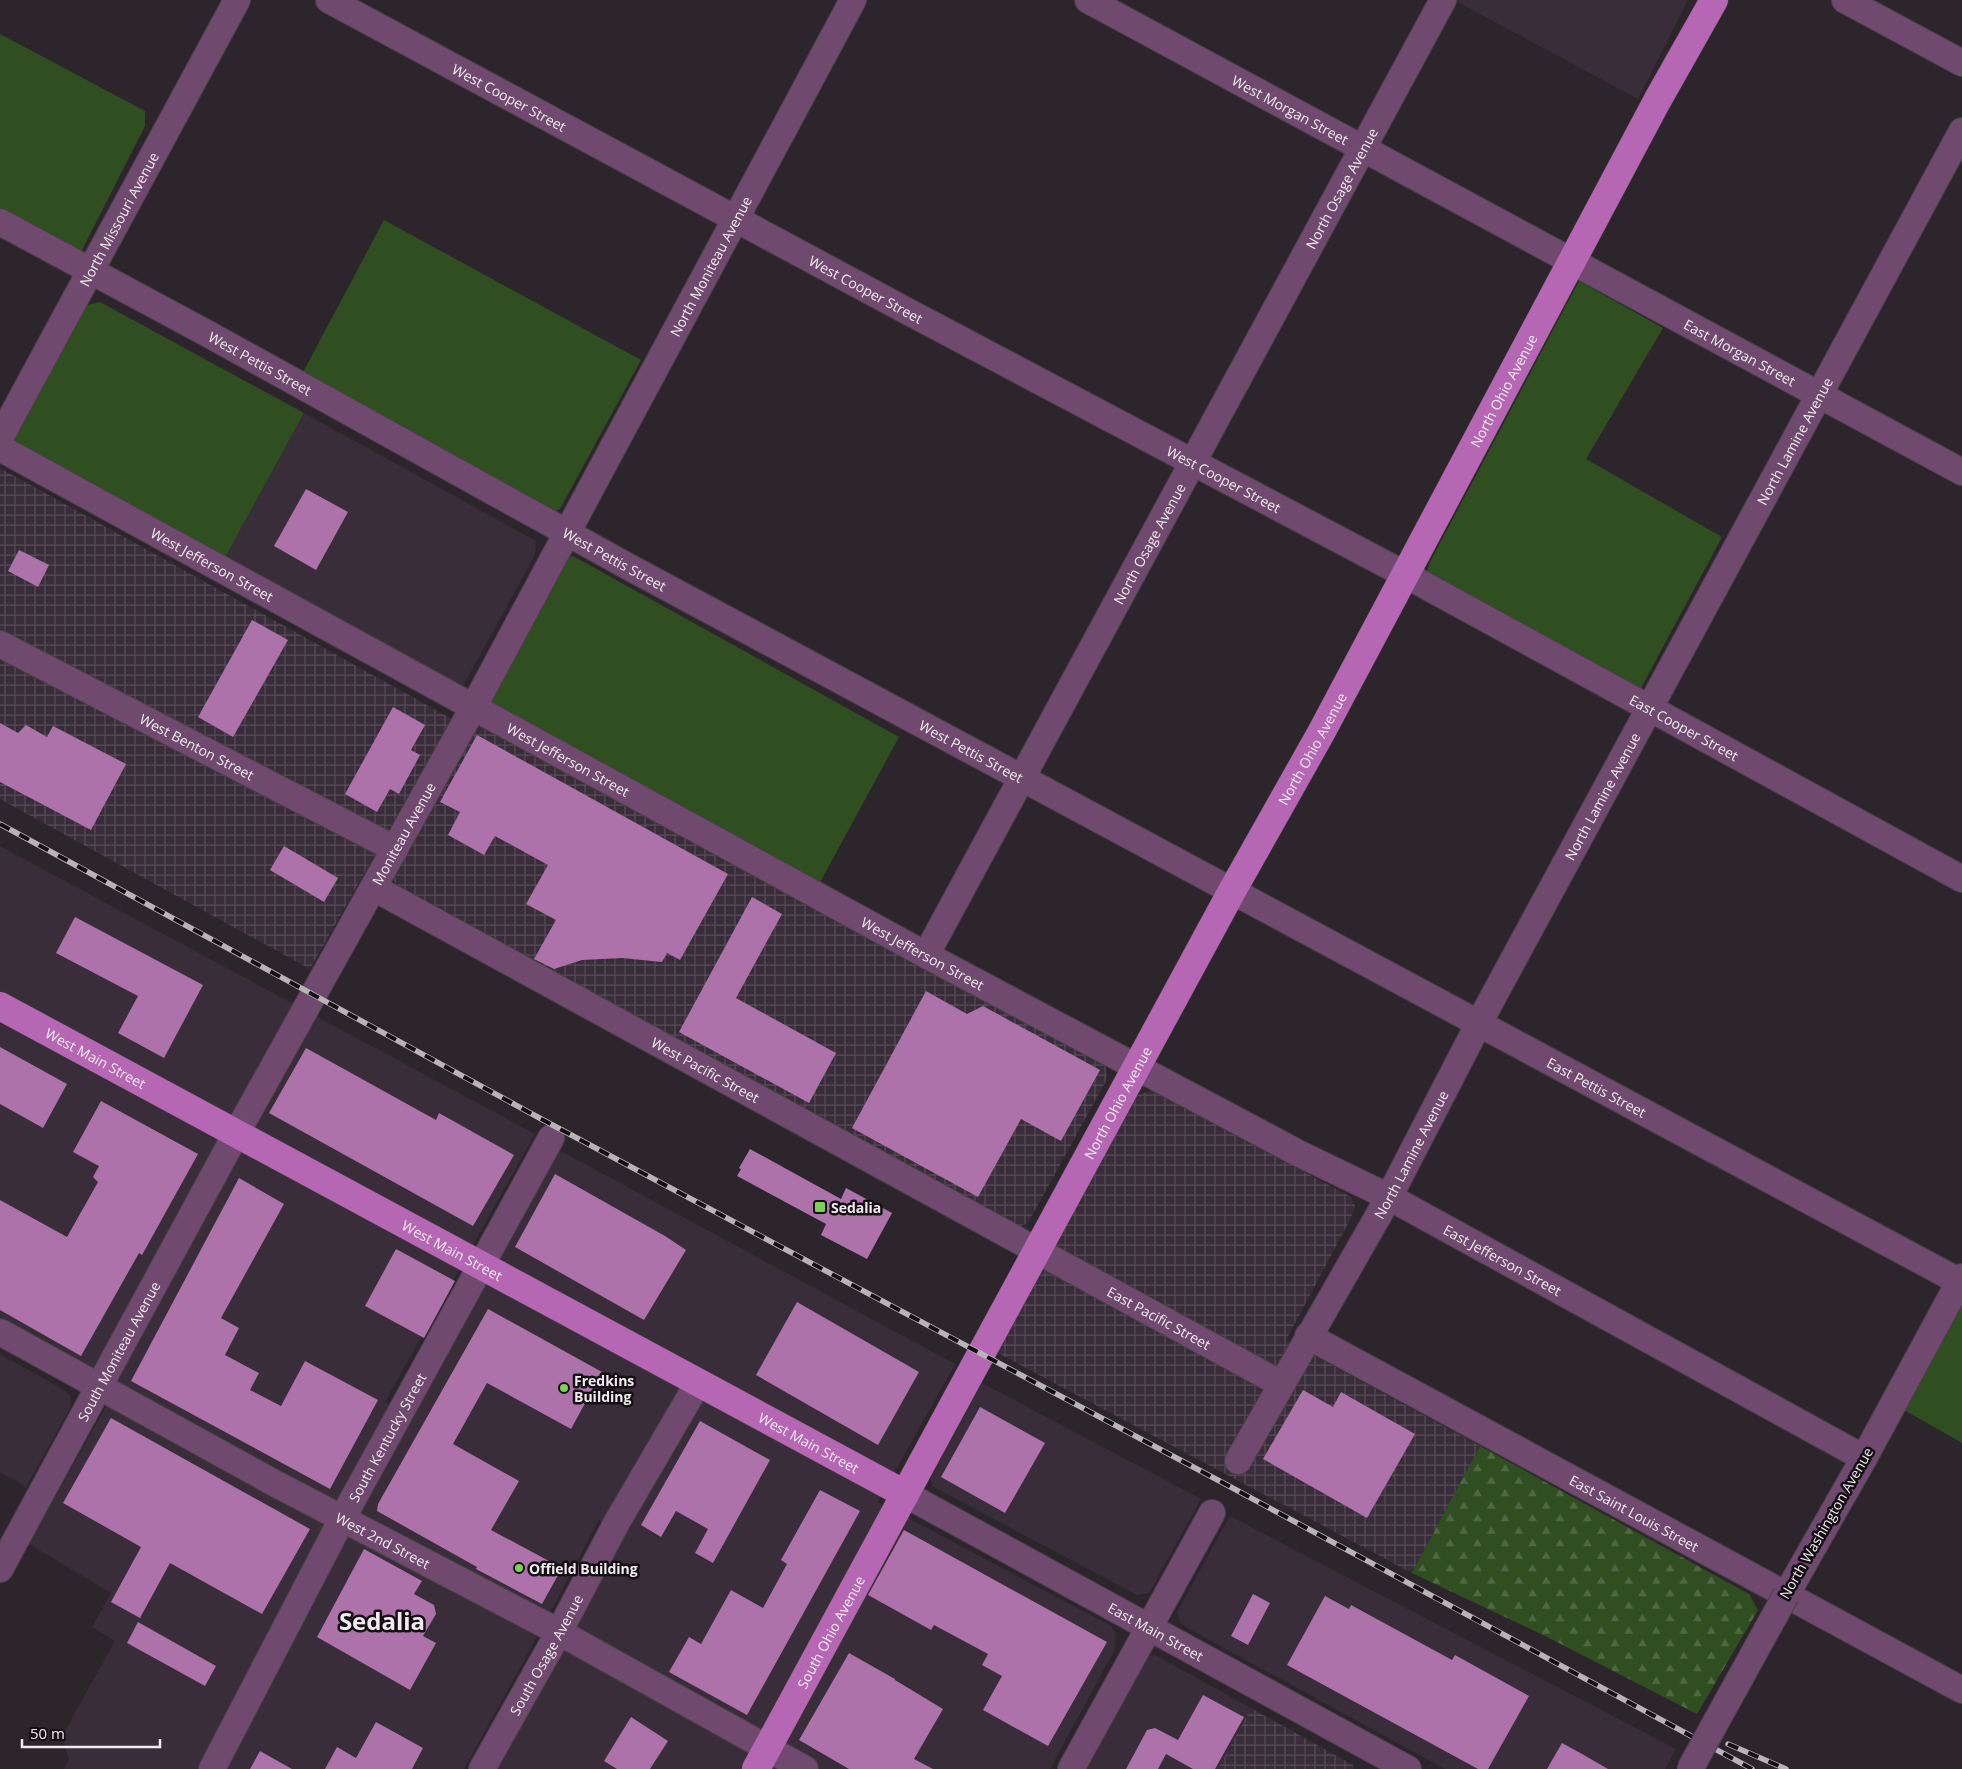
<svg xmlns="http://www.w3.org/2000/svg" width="1962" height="1769" font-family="'Open Sans',sans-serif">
  <defs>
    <pattern id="industrial-grid" width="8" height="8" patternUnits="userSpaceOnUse" patternTransform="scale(1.25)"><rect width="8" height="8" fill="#392d39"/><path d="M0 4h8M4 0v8" fill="none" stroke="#564c56"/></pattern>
    <pattern id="forest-firs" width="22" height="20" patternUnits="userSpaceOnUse" patternTransform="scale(1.25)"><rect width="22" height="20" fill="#2f4f20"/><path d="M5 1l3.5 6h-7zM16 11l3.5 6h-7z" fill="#4e6841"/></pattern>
  </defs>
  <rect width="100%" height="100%" fill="#2d252c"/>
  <g fill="#392d39">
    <path d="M1454,0H1688L1638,99Z"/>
    <path d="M304,413L536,541L535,555L463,686L450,690L221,565Z"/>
    <path d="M0,846L535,1134L385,1402L412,1417L559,1150L955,1364L878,1502L1111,1626L1116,1634L1115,1649L1050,1769H497L625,1534L599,1520L532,1646L464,1769H64L69,1759L62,1736L115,1641L92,1627L111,1593L29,1544L117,1387L0,1323Z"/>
    <path d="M0,1354L64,1390L71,1397L70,1408L26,1487L0,1472Z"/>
    <path d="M982,1383L1201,1499L1149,1593L1137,1595L932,1486L931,1478Z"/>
    <path d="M1230,1516L1676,1749L1665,1769H1445L1187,1628L1180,1622L1177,1612Z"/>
    <path d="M1155,1655L1251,1708L1218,1769H1082L1147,1657Z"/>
  </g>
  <g fill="url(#industrial-grid)">
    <path d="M0,468L452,719L310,969L0,799Z"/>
    <path d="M477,726L488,729L1104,1062L1107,1071L1106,1081L1028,1223L1021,1226L1013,1225L400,891L392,878Z"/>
    <path d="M1152,1090L1351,1197L1355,1206L1350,1220L1286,1340L1480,1446L1412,1573L996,1352L1138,1095Z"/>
    <path d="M1251,1708L1353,1765L1354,1769H1218Z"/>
  </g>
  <g fill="#2f4f20">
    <path d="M0,34L145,111V126L80,254L0,216Z"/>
    <path d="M384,220L641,360L560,509L548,514L301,376Z"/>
    <path d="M1579,281L1663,328L1586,459L1722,537L1641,688H1630L1426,574L1430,562Z"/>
    <path d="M100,302L304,413L221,565L6,446L83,306Z"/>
    <path d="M573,556L899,737L818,886L491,702L490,683L559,561Z"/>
    <path d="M1962,1304V1443L1899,1407Z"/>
  </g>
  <path fill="url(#forest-firs)" d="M1480,1446L1749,1594L1758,1610L1697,1714L1547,1637L1412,1573Z"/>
  <g fill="#ad72aa">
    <path d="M306,489L348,512L316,570L274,546Z"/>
    <path d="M19,550L49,565L38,587L8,571Z"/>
    <path d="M252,620L288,640L233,737L198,717Z"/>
    <path d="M393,707L425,725L411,750L420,755L399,794L390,789L377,812L345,794Z"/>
    <path d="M0,723L18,733L26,725L47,737L53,726L126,764L91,830L0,782Z"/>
    <path d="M477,735L728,874L680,960L667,953L662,962L622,958L582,960L554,969L534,959L556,920L526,904L548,865L495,836L484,855L448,835L460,812L440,802Z"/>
    <path d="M284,846L338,878L324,902L270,870Z"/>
    <path d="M752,897L782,914L736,998L836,1053L809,1103L679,1032Z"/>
    <path d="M75,917L203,985L164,1058L118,1033L138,996L56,953Z"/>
    <path d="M926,991L967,1014L983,1006L1100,1070L1061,1141L1021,1119L978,1197L852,1128Z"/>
    <path d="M0,1047L67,1084L43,1128L0,1104Z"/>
    <path d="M306,1048L436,1120L439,1113L514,1155L473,1226L269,1113Z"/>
    <path d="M101,1101L198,1154L142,1255L139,1253L81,1356L0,1310V1200L67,1237L98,1182L93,1177L99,1166L73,1152Z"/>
    <path d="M750,1149L841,1199L846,1188L892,1213L867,1259L821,1235L826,1224L737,1176L741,1169L739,1168Z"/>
    <path d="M555,1174L665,1236L686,1250L644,1320L515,1247Z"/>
    <path d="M239,1178L284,1204L221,1318L239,1328L225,1355L259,1373L250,1390L281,1406L305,1361L378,1400L330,1489L131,1381Z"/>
    <path d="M396,1249L455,1281L424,1338L365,1306Z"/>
    <path d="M797,1302L919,1372L878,1445L756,1375Z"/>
    <path d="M488,1309L602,1372L571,1429L487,1383L453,1444L519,1481L491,1530L562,1568L542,1604L476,1569L477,1567L377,1511L378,1504Z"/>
    <path d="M1303,1390L1333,1407L1341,1392L1415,1434L1367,1518L1263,1459Z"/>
    <path d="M980,1407L1045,1443L1005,1513L941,1477Z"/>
    <path d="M111,1418L310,1529L262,1614L170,1563L140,1618L111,1602L141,1547L63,1503Z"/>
    <path d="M700,1421L770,1460L713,1563L695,1553L708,1529L676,1511L661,1537L641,1525Z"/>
    <path d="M820,1490L860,1511L747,1715L669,1672L689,1637L701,1644L731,1590L763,1608L787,1564L781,1560Z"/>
    <path d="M904,1530L1107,1642L1048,1746L983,1710L1002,1676L982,1665L988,1654L934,1625L931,1630L868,1595Z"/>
    <path d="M364,1549L422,1581L414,1594L434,1605L436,1614L423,1636L436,1643L410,1690L317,1637Z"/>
    <path d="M1253,1594L1270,1603L1248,1645L1231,1636Z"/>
    <path d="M1325,1596L1349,1609L1351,1605L1452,1660L1455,1655L1529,1696L1488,1769H1478L1287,1665Z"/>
    <path d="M138,1622L216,1666L205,1686L127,1643Z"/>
    <path d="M849,1653L895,1679V1680L943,1709L914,1759L933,1769H849L799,1740Z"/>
    <path d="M1203,1695L1244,1717L1215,1769H1193L1166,1754L1158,1769H1126L1147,1730L1155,1728L1178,1740Z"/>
    <path d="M631,1717L668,1741L650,1769H617L604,1761Z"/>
    <path d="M376,1722L423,1748L412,1769H325L337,1747L356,1758Z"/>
    <path d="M1562,1743L1582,1754L1608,1769H1547Z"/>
    <path d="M260,1751L292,1769H250Z"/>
  </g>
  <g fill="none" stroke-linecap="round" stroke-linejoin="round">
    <g stroke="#484147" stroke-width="28">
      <g id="minor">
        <path id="s1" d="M329,0L905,310L1406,575L1962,879"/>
        <path id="s2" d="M1088,0L1962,472"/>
        <path d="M1845,0L1962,63"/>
        <path id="s3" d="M0,222L210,335L629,567L1962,1283"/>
        <path id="s4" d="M0,438L237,0"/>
        <path id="s5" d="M0,448L926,955L1298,1153L1389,1197L1864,1458"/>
        <path id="s6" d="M0,644L395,849"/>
        <path id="s7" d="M374,888L1281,1384"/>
        <path id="s8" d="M926,955L1443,0"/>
        <path id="s9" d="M0,1332L278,1485L559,1632L805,1769"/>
        <path id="s10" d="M1308,1336L1962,1690"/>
        <path id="s11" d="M1238,1461L1389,1197L1479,1023L1962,131"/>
        <path id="s12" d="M905,1494L1408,1769"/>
        <path id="s13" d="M0,1569L236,1134L473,708L853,0"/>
        <path d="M1786,1595L1864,1458L1962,1277"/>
        <path id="s14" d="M212,1769L342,1519L551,1138"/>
        <path id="s15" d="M482,1769L559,1632L617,1522L698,1383"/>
        <path d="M1071,1769L1212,1513"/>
      </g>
    </g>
    <g stroke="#484147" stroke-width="29">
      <g id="major">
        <path id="s16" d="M0,1006L905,1494"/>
        <path id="s17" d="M756,1769L1232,891L1321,733L1657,101L1714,0"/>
      </g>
    </g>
    <use href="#minor" stroke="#70496e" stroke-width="26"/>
    <use href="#major" stroke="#b667b4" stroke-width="28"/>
    <g stroke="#b9b3b8" stroke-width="5.5">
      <g id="rail">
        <path d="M0,824L545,1121L1227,1485L1752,1769"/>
        <path d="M1728,1744L1786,1769"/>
      </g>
    </g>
    <use href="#rail" stroke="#130f13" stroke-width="4" stroke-dasharray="11" stroke-linecap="butt"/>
    <g stroke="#484147" stroke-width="28" stroke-linecap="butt">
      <path id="minor-bridge" d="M1690,1769L1786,1595"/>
    </g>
    <use href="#minor-bridge" stroke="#70496e" stroke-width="26"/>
  </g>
  <g fill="#7ed153" stroke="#130f13" stroke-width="2">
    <rect x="814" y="1201" width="12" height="12" rx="2.5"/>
    <circle cx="564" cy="1388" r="5"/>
    <circle cx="519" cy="1568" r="5"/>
  </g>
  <g text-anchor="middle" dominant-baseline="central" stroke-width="5" stroke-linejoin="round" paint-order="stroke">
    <g font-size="14" fill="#f1ebf0" stroke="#130f13">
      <text stroke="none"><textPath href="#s1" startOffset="205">West Cooper Street</textPath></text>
      <text stroke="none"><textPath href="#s2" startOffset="230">West Morgan Street</textPath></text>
      <text stroke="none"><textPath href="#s8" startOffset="872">North Osage Avenue</textPath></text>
      <text stroke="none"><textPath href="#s4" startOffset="249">North Missouri Avenue</textPath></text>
      <text stroke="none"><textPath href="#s13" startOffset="1484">North Moniteau Avenue</textPath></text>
      <text stroke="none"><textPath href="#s1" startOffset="610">West Cooper Street</textPath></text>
      <text stroke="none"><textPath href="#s2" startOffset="741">East Morgan Street</textPath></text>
      <text stroke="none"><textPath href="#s3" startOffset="296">West Pettis Street</textPath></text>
      <text stroke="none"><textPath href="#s17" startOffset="1568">North Ohio Avenue</textPath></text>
      <text stroke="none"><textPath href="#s11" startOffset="1162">North Lamine Avenue</textPath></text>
      <text stroke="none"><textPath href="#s1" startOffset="1015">West Cooper Street</textPath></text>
      <text stroke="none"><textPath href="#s8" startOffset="468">North Osage Avenue</textPath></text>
      <text stroke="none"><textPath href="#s3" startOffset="701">West Pettis Street</textPath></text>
      <text stroke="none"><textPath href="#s5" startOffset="242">West Jefferson Street</textPath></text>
      <text stroke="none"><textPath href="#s1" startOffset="1538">East Cooper Street</textPath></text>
      <text stroke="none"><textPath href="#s6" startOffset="222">West Benton Street</textPath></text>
      <text stroke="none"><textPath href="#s17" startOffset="1162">North Ohio Avenue</textPath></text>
      <text stroke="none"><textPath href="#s3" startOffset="1106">West Pettis Street</textPath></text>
      <text stroke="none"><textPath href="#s5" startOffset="648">West Jefferson Street</textPath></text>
      <text stroke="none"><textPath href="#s11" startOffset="758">North Lamine Avenue</textPath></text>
      <text stroke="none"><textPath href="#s13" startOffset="839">Moniteau Avenue</textPath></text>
      <text stroke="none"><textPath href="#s5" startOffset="1052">West Jefferson Street</textPath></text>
      <text stroke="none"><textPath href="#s16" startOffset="109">West Main Street</textPath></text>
      <text stroke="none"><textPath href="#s7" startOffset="378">West Pacific Street</textPath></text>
      <text stroke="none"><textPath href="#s3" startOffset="1816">East Pettis Street</textPath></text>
      <text stroke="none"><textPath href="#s17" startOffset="758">North Ohio Avenue</textPath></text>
      <text stroke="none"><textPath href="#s11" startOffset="352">North Lamine Avenue</textPath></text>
      <text stroke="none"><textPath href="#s16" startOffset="514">West Main Street</textPath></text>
      <text stroke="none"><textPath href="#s5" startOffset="1708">East Jefferson Street</textPath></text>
      <text stroke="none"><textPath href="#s7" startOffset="895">East Pacific Street</textPath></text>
      <text stroke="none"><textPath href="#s13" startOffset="248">South Moniteau Avenue</textPath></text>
      <text stroke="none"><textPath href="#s14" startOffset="375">South Kentucky Street</textPath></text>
      <text stroke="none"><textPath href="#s16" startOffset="919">West Main Street</textPath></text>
      <text stroke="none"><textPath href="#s10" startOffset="371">East Saint Louis Street</textPath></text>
      <text transform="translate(1826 1523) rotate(-60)">North Washington Avenue</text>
      <text stroke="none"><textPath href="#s9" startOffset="436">West 2nd Street</textPath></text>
      <text stroke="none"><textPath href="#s17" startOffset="156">South Ohio Avenue</textPath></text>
      <text stroke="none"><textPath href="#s12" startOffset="286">East Main Street</textPath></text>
      <text stroke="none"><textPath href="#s15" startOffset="131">South Osage Avenue</textPath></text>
    </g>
    <g font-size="14" font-weight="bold" fill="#f1ebf0" stroke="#130f13" text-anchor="start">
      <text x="831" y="1207">Sedalia</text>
      <text x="574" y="1380">Fredkins<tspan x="574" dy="16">Building</tspan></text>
      <text x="529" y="1568">Offield Building</text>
    </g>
    <g font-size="24" font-weight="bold" fill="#f1ebf0" stroke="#130f13">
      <text x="382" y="1620">Sedalia</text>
    </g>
  </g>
  <path d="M22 1739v8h138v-8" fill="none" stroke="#f1ebf0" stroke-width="2.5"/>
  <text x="30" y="1739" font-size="15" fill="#f1ebf0" stroke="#130f13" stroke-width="4" paint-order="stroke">50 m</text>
</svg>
